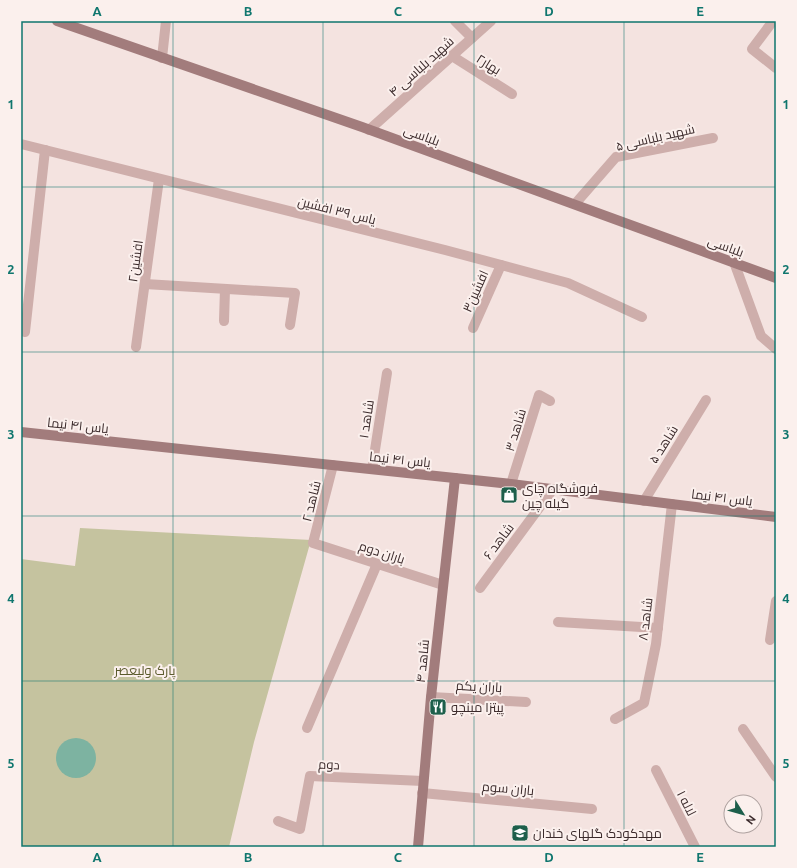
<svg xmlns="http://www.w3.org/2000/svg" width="797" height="868" font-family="Ubuntu,Cairo,sans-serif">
  <rect width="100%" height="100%" fill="#f4e3e0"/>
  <path fill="#c5c39f" d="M80,528L311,540L254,742L229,847H21V559L75,566Z"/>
  <circle fill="#7db3a1" cx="76" cy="758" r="20"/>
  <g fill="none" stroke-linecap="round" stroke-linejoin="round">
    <g stroke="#ceaeab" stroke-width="10">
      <path d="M455,21L472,38"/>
      <path d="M773,21L752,49L776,68"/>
      <path d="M452,56L512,94"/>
      <path d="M162,58L166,21"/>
      <path d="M369,130L491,21"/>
      <path d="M21,144L445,250L568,283L642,317"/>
      <path d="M575,204L616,157L713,138"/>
      <path d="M734,262L761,336L776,349"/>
      <path d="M145,284L295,293L290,325"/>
      <path d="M224,321L225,289"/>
      <path d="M473,328L501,265"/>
      <path d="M25,332L45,150"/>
      <path d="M136,347L159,179"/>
      <path d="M333,465L313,543L443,585"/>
      <path d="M372,469L387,373"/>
      <path d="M511,484L539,395L550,401"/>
      <path d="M644,501L706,400"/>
      <path d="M480,588L553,489"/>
      <path d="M558,622L658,628"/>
      <path d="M770,640L776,601"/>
      <path d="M431,697L526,702"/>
      <path d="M615,719L644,703L656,644L672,504"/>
      <path d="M307,728L377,564"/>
      <path d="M743,729L776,777"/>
      <path d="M656,770L695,847"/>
      <path d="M422,793L592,809"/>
      <path d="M278,821L300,829L310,776L423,781"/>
    </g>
    <g stroke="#a27c7c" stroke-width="10">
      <path d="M57,21L362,127L776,278"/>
      <path d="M21,432L511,484L776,517"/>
      <path d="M418,847L431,697L455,478"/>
    </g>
  </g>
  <path fill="none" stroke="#0f766e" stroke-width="1" stroke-opacity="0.55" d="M173,21V847M323,21V847M474,21V847M624,21V847M21,187H776M21,352H776M21,516H776M21,681H776"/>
  <defs>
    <g id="shop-square" transform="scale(0.9)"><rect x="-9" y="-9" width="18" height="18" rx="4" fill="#1d5f4b" stroke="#fbf0ed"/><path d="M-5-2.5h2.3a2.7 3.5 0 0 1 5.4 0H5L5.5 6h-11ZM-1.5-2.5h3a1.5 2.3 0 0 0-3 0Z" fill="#fff"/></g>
    <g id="restaurant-square" transform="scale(0.9)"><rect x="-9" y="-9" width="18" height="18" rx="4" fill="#1d5f4b" stroke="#fbf0ed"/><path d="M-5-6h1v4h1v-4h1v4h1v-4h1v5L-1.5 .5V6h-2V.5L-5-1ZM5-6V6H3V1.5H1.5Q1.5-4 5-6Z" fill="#fff"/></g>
    <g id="school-square" transform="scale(0.9)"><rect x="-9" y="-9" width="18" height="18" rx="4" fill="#1d5f4b" stroke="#fbf0ed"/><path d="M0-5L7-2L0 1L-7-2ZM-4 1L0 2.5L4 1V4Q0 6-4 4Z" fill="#fff"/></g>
  </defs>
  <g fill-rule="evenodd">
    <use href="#shop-square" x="509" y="495"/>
    <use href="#restaurant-square" x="438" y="707"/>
    <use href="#school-square" x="520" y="833"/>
  </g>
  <g text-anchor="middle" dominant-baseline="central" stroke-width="4" stroke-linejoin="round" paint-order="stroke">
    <g font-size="13" fill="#3b2a2b" stroke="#fbf0ed">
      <text transform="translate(489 64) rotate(32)">بهار۲</text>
      <text transform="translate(421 66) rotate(-42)">شهید بلباسی ۴</text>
      <text transform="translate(422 135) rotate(20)">بلباسی</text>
      <text transform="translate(655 137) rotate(-13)">شهید بلباسی ۵</text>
      <text transform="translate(337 210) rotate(14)">یاس ۳۹ افشین</text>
      <text transform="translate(726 246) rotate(20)">بلباسی</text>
      <text transform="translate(135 261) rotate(-82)">افشین۲</text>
      <text transform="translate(475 291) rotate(-66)">افشین۳</text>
      <text transform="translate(366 419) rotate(-81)">شاهد ۱</text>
      <text transform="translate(78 425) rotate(6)">یاس ۴۱ نیما</text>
      <text transform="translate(515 430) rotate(-73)">شاهد ۳</text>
      <text transform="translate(663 444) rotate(-58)">شاهد ۵</text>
      <text transform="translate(400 459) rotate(6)">یاس ۴۱ نیما</text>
      <text transform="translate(722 497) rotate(7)">یاس ۴۱ نیما</text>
      <text transform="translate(311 501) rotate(-76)">شاهد ۲</text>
      <text transform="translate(498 541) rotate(-53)">شاهد ۶</text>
      <text transform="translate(382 552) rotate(18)">باران دوم</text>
      <text transform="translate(645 619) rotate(-83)">شاهد ۸</text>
      <text transform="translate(422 661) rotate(-84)">شاهد ۴</text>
      <text transform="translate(479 686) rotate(3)">باران یکم</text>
      <text transform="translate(329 764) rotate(3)">دوم</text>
      <text transform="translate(508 788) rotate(5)">باران سوم</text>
      <text transform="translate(687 803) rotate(63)">لاله ۱</text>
    </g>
    <g font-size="13" fill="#3b2a2b" stroke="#fbf0ed" text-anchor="start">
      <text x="522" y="488">فروشگاه چای<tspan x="522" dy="15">گیله‌ چین</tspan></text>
      <text x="451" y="707">پیتزا مینچو</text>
      <text x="533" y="833">مهدکودک گلهای خندان</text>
    </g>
    <g font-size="13" fill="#5b5b2d" stroke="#fbf0ed">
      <text x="145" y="670">پارک ولیعصر</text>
    </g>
  </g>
  <rect width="797" height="868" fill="none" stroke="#fbf0ed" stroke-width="44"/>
  <g transform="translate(743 814) rotate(127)"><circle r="19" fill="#fbf0ed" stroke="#aea19f"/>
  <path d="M0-3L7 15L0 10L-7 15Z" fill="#1d5f4b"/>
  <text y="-6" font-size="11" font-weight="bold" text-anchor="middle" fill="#3b2a2b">N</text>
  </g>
  <rect x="22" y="22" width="753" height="824" fill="none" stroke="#0f766e" stroke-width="1.5"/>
  <g font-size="13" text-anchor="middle" font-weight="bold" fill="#0f766e">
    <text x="97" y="16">A</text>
    <text x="248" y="16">B</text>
    <text x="398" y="16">C</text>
    <text x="549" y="16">D</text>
    <text x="700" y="16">E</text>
    <text x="11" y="109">1</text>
    <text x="786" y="109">1</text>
    <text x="11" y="274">2</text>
    <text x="786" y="274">2</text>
    <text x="11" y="439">3</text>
    <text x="786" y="439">3</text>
    <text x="11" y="603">4</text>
    <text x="786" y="603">4</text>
    <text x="11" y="768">5</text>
    <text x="786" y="768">5</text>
    <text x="97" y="862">A</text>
    <text x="248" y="862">B</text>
    <text x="398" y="862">C</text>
    <text x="549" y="862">D</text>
    <text x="700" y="862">E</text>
  </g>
</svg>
